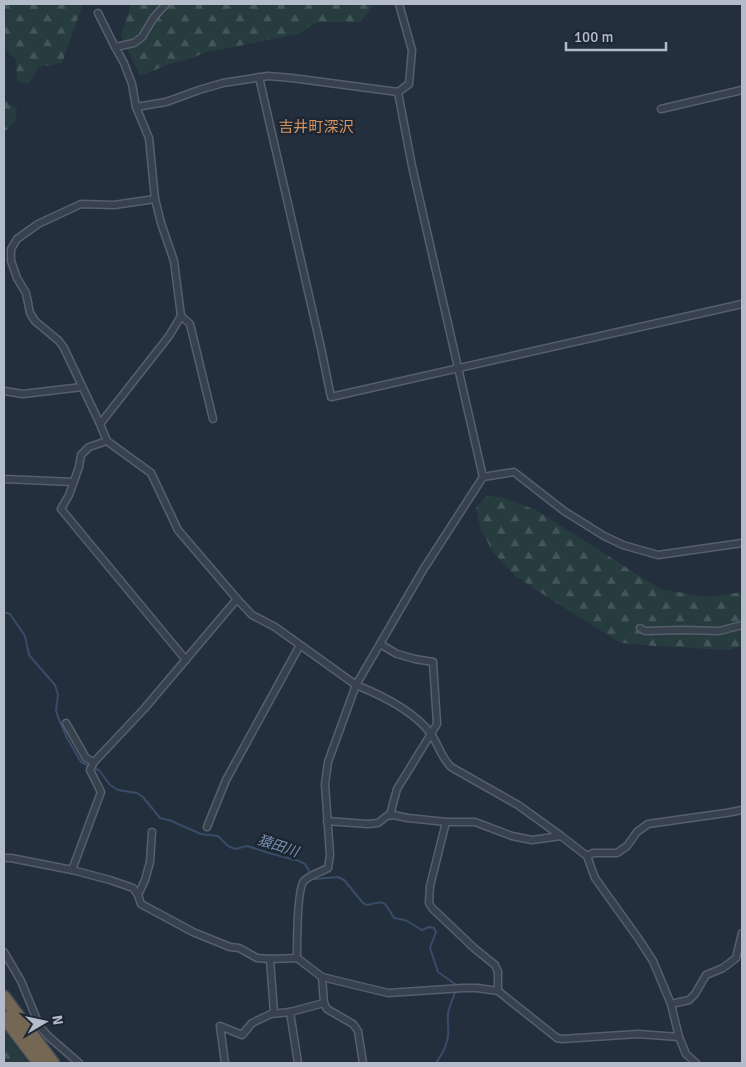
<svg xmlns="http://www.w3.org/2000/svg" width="746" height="1067" font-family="Signika,'Noto Sans JP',sans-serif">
  <defs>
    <pattern id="forest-firs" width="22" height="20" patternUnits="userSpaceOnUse" patternTransform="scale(1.25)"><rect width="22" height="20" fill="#263c3f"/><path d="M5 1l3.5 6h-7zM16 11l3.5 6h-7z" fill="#435659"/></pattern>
  </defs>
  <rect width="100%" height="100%" fill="#242f3e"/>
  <g fill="url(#forest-firs)">
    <path d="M4,4H83L62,63L39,67L28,84L17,81L16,59L5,49H4Z"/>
    <path d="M131,4H374L361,22H318L298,34L203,53L195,57L170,64L140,76L121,35Z"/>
    <path d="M4,99L17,109L15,122L4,132Z"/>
    <path d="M486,496L501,497L536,510L660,589L708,597L742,592V646L728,650L655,646L621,643L561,606L514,575L493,552L481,530L476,508Z"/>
    <path d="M4,1031L28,1063H4Z"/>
  </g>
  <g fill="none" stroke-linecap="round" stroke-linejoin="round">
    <g stroke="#394c67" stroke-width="2">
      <path d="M4,612L10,614L25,636L29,655L55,685L58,695L56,710L58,717L67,738L81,762L89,766"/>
      <path d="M93,768L99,770L110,785L118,790L137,793L143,797L160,818L169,820L201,834L218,836L228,846L235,849L247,846L269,853L299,861L305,864L311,874"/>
      <path d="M314,878L315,879L338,877L344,880L363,903L367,905C386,900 384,901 394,918L405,920L422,930L429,927L434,928L436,932L430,948L438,972L458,986"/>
      <path d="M436,1063C441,1056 445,1049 447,1041C450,1032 447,1023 448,1013C450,1005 453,998 456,990"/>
    </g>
    <g stroke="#565f6c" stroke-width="9">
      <g id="minor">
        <path d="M98,13L115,47"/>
        <path d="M259,77L321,348L331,397L742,304"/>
        <path d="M136,107L166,102L199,90L223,83L268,76L292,78L398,92L409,84L412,50L399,4"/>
        <path d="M661,109L742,90"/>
        <path d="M155,199L114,205L81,204L38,224L17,239L11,249V261L17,278L26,293L30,313L35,321L59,341L64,348L100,424L107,441L151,473L178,530L237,599L252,615L275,627L356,685C381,695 415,712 431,734C439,745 440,756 451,767L518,805L561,836L587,856L595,878L638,938L653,961L671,1004L679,1037L686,1054L696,1063"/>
        <path d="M181,316L190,324L213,419"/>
        <path d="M4,391L23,394L82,387"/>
        <path d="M100,424L169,336L181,316L174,261L161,223L155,199L149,138L136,107L132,84L124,63L115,47L134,43L142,37L154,17L166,4"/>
        <path d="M107,441L89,447L81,455L79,467L69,495L61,509L186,660"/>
        <path d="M483,477L514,472L564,511L604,536L623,545L658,555L742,543"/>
        <path d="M4,479L74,482"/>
        <path d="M640,628L645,631L684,630L719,631L742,625"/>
        <path d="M380,644L397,654L415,659L433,662L437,724L397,789L390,815"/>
        <path d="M66,723L86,758L94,762"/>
        <path d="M327,821L367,824L378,823L387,816L393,815L408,818L446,822H475L512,836L532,840L561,836"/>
        <path d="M446,822L430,886L429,903L432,908L474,948L495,965L498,972V991"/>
        <path d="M207,827L226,780L300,645"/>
        <path d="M587,856L593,853H617L627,846L637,832L648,824L726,813L742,810"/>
        <path d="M4,858H11L72,870L110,880L133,888L138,895L141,904L193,932L230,947L239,948L257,958L270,959L297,958L322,977L388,993L463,988H477L498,991L557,1038L562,1039L638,1034L679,1037"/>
        <path d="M72,870L101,792L90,770L94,762L144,709L237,599"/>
        <path d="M138,895L145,880L150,862L152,832"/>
        <path d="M4,952L21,981L40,1027L48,1036L79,1063"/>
        <path d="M297,958C297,944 297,889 304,881C310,875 321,872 328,868L330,855L325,784L328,762L356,685L423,570L483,477L412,166L398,92"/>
        <path d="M270,959L274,1013"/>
        <path d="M322,977L324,1003L327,1009L353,1024L358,1031L363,1063"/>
        <path d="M671,1004L689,1000L695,994L706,975L723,968L736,958L742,933"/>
        <path d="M290,1012L298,1063"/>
        <path d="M225,1063L220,1026L242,1035L252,1023L271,1014L290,1012L324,1003"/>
      </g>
    </g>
    <g stroke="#434c59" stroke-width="15">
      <g id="motorway">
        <path d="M4,997L53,1063"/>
        <path d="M4,1017L39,1063"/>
      </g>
    </g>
    <use href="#minor" stroke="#38414e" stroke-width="6"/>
    <use href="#motorway" stroke="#746855" stroke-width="12"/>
  </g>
  <g text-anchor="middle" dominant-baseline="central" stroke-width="5" stroke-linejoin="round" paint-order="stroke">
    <g font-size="14" font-style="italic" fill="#7c92b1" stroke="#1d2633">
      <text transform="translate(278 846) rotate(18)">猿田川</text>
    </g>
    <g font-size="15" fill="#d59563" stroke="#1d2633">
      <text x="316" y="127">吉井町深沢</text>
    </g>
  </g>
  <rect width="746" height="1067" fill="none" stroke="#b4bcc9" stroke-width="10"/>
  <g transform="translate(45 1022) rotate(81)" stroke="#1d2633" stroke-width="4" paint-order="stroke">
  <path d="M0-4L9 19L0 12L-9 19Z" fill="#b4bcc9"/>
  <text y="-8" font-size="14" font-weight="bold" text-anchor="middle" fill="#b4bcc9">N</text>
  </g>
  <path d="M566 42v8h100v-8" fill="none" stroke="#b4bcc9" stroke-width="2.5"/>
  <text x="574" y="42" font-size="15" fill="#b4bcc9" stroke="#1d2633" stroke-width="4" paint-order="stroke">100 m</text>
</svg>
